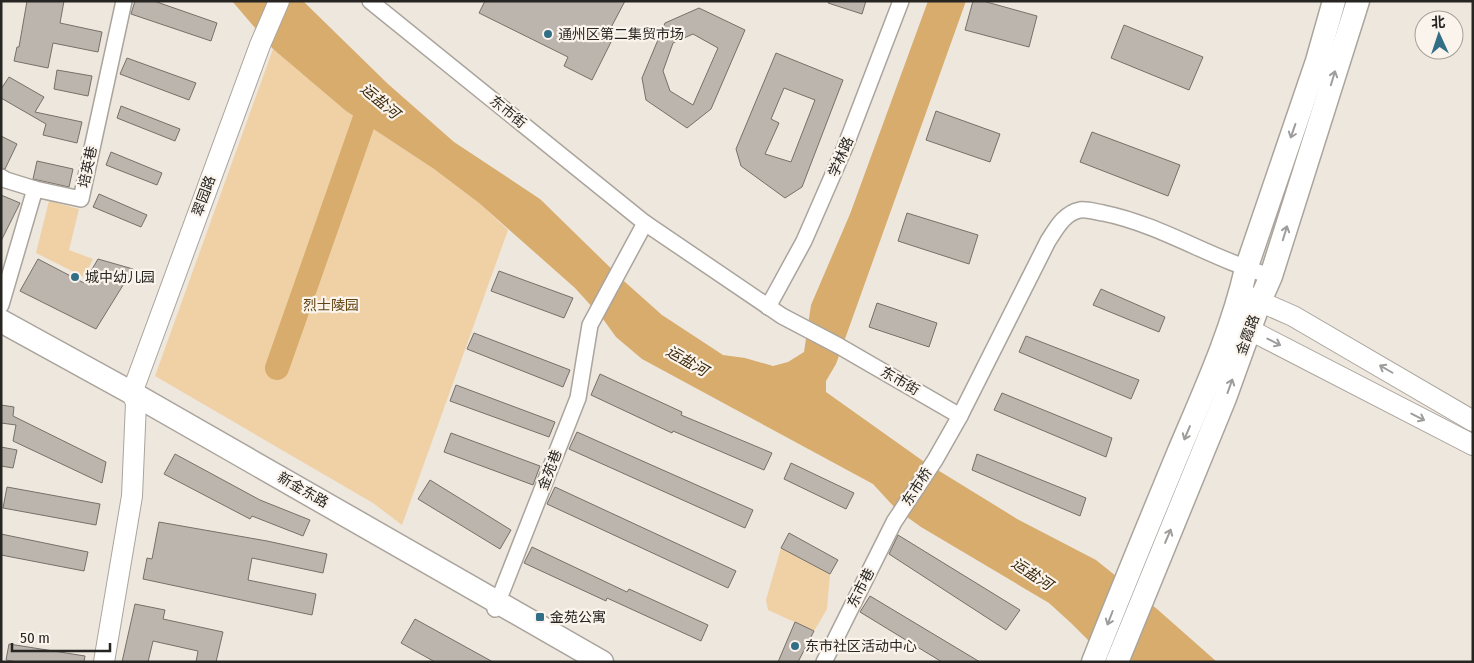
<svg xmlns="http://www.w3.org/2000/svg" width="1474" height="663" font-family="'Fira Sans Condensed','Noto Sans SC',sans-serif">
  <rect width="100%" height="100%" fill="#ede7de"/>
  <g fill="#f0d0a5">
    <path d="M273,49L346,111L434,169L479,203L508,230L402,525L373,503L155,376Z"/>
    <path d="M49,201L79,209L69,250L93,259L84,277L36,253Z"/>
    <path d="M781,548L830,574L827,609L814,631L768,610L766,600Z"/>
  </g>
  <path fill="#d8ac6c" d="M232,1H303L388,84L454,142L540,199L625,282L662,315L723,355L745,358L773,366L788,362L804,352L811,305L850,214L928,1H966L836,364L826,381V392L923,461L1019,520L1096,560L1157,609L1217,662H1110L1071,623L1049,603L921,527L896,509L873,484L642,359L616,337L603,319L575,288L479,203L434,169L346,111L273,49Z"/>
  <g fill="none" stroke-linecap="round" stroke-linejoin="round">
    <path stroke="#d8ac6c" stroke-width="24" d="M277,368L373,95"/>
  </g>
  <g fill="#bbb5ad" stroke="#767069" fill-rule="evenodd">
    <path d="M27,1H64L60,23L102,32L98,52L53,43L48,68L14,61L17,47H19Z"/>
    <path d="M135,1H154L217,23L211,41L131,14Z"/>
    <path d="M485,1H625L606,37L612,40L592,80L564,66L568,57L479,13Z"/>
    <path d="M829,1H866L862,14L828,3Z"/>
    <path d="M973,1H983L1037,16L1029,47L965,30Z"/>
    <path d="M699,8L745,30L711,109L687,128L646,100L642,78L665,23ZM693,34L718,48L693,105L670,91L663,71L673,43Z"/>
    <path d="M1124,25L1203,57L1189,90L1111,58Z"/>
    <path d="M776,53L843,80L802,187L785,198L741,166L736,149ZM784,88L815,100L791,162L765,154L779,123L771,119Z"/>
    <path d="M127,58L196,83L189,100L120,74Z"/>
    <path d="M57,70L92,76L88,96L54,89Z"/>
    <path d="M9,77L44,97L35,112L82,122L77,143L43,135L46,124L1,98V89Z"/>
    <path d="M121,106L180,129L175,141L117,118Z"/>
    <path d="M936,111L1000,134L990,162L926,140Z"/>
    <path d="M1092,132L1180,165L1168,196L1080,162Z"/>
    <path d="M1,136L17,144L5,169L1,168Z"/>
    <path d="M111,152L162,173L157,185L106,165Z"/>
    <path d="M37,161L73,169L69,187L33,179Z"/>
    <path d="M99,194L147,215L141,227L93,207Z"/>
    <path d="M1,195L20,203L1,241Z"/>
    <path d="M907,213L978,235L969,264L898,241Z"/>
    <path d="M38,259L84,283L98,259L133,269L96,329L20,291Z"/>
    <path d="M499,271L573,298L564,318L491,291Z"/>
    <path d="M1101,289L1165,317L1159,332L1093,305Z"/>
    <path d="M877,303L937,323L929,347L869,327Z"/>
    <path d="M474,333L570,370L563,387L467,349Z"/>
    <path d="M1026,336L1139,380L1131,399L1019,352Z"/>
    <path d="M600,374L682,412L681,415L772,453L764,470L673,431L672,433L591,395Z"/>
    <path d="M456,385L555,422L549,437L450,401Z"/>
    <path d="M1002,393L1112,438L1106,457L994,410Z"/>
    <path d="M1,405L14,407L13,416L106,462L102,483L13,441L16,425L1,423Z"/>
    <path d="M577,432L753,510L745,528L569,449Z"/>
    <path d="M451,433L540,466L533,485L444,452Z"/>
    <path d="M1,447L17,450L13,468L1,466Z"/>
    <path d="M175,454L260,500L310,520L303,536L252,516L250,519L164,474Z"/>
    <path d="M977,454L1086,498L1080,516L972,470Z"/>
    <path d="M791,463L854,493L846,509L784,479Z"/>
    <path d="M430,480L511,530L500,549L418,499Z"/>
    <path d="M7,487L100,504L96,525L3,508Z"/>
    <path d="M555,487L736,571L728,588L547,504Z"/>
    <path d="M159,522L267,541L327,554L323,573L252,558L248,580L316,594L312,615L143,579L147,558L152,559Z"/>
    <path d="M789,533L838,560L830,574L781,548Z"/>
    <path d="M1,534L88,552L84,571L1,555Z"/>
    <path d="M898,535L1020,610L1006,630L889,554Z"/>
    <path d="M532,547L627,592L629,589L708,625L701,641L607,598L606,601L524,563Z"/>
    <path d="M870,596L980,662H942L860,612Z"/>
    <path d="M135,604L165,610L163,619L223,632L216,662H196L198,651L153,641L148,662H122Z"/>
    <path d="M415,619L493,662H435L401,643Z"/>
    <path d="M795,622L814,631L798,662H778Z"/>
    <path d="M9,644L85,656L84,662H17L6,660Z"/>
  </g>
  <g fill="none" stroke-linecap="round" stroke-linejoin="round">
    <g stroke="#aaa49c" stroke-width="18">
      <g id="minor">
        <path d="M370,1L645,223L782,316L839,346L960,416"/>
        <path d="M1,177L6,180L35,189"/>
        <path d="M1,305L35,189L81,199L124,1"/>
        <path d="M768,307L804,241L845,147L901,1"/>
        <path d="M495,609L578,398L590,325L645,223"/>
        <path d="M824,662L894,522L935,460L960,416L1048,241C1056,229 1064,213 1080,210C1087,209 1096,212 1103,213C1162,225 1213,260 1271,276"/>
      </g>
    </g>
    <g stroke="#aaa49c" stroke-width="22">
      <g id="tertiary">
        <path d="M1245,295L1293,316L1473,421"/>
        <path d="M1236,324L1250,330L1473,445"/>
        <path d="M104,662L132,496L136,403L132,393L260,45L279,1"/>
      </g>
    </g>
    <g stroke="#aaa49c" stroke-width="25">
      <g id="secondary">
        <path d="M1,321L132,393L602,662"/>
        <path d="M1093,662C1121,591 1150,521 1179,451C1204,392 1232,331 1246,269L1317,61L1334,1"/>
        <path d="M1117,662L1225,398L1260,301L1271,276L1358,1"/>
      </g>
    </g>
    <use href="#minor" stroke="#fff" stroke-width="15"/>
    <use href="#tertiary" stroke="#fff" stroke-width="20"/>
    <use href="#secondary" stroke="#fff" stroke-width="22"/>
  </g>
  <defs><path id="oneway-shaft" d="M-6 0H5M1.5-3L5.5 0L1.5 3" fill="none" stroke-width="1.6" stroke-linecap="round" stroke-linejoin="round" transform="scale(1.25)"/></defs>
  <g stroke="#9e9d9c">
    <use href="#oneway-shaft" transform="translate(1333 78) rotate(-73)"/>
    <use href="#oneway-shaft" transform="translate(1293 131) rotate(109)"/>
    <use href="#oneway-shaft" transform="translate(1285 233) rotate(-73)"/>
    <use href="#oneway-shaft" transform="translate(1274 342) rotate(27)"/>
    <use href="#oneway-shaft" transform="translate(1386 369) rotate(-150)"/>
    <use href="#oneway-shaft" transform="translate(1230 386) rotate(-70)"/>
    <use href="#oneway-shaft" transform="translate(1418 417) rotate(27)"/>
    <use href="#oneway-shaft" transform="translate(1187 433) rotate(113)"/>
    <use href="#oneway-shaft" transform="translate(1168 536) rotate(-67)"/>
    <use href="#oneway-shaft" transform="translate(1110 618) rotate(111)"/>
  </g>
  <g fill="#326f86" stroke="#faf4ec" stroke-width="2">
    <circle cx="548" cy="34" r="5"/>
    <circle cx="75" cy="277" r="5"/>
    <rect x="535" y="612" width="10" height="10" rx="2.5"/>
    <circle cx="795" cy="646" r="5"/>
  </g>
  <g text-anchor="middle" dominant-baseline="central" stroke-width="4.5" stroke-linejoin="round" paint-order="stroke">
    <g font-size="14" fill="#272522" stroke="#faf4ec" text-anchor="start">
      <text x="558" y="34">通州区第二集贸市场</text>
      <text x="85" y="277">城中幼儿园</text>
      <text x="550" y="617">金苑公寓</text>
      <text x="805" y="646">东市社区活动中心</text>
    </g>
    <g font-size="14" fill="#272522" stroke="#faf4ec">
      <text transform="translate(508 112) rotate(39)">东市街</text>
      <text transform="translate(841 157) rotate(-67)">学林路</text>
      <text transform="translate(88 167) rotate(-78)">培英巷</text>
      <text transform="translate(204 196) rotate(-70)">翠园路</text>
      <text transform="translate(1248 335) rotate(-70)">金霞路</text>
      <text transform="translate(900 381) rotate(30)">东市街</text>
      <text transform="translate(550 470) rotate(-69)">金苑巷</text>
      <text transform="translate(917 487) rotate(-57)">东市桥</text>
      <text transform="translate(303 490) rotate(30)">新金东路</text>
      <text transform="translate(861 588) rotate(-63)">东市巷</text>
    </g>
    <g font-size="14" fill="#624412" stroke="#faf4ec">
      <text x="331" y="305">烈士陵园</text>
    </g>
    <g font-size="15" font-style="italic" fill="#3b280b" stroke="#faf4ec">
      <text transform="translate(380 101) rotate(40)">运盐河</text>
      <text transform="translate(687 361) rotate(30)">运盐河</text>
      <text transform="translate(1032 574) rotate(34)">运盐河</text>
    </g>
  </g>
  <rect width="1474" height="663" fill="none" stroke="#272522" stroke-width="5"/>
  <g transform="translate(1439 35) rotate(357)"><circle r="24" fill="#faf4ec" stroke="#a6a19b"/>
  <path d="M0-4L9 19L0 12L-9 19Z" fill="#326f86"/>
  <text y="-8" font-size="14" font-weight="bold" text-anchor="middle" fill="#272522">北</text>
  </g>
  <path d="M12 643v8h98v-8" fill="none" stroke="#272522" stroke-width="2.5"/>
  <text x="20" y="643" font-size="15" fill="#272522" stroke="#faf4ec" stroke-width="4" paint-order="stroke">50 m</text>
</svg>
